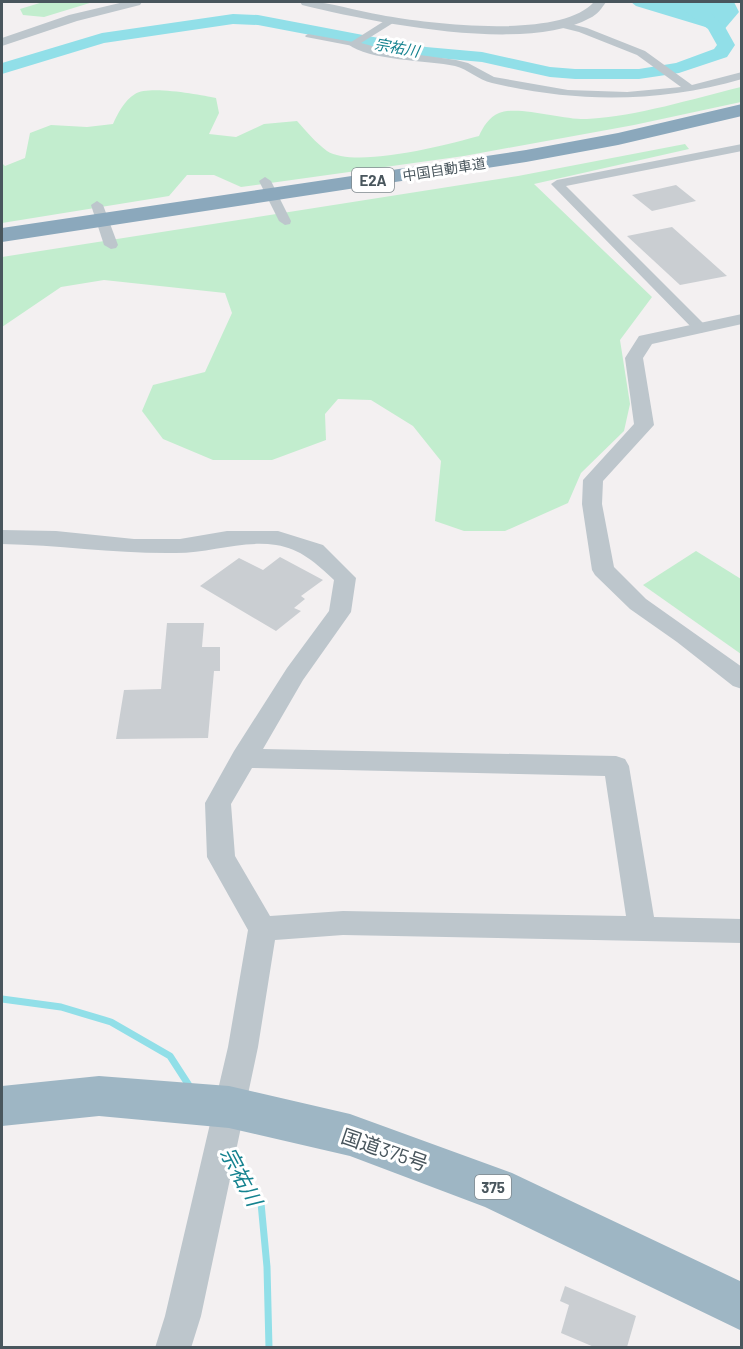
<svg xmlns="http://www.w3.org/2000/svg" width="743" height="1349" font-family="Barlow,'Noto Sans JP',sans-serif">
  <rect width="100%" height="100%" fill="#f3f0f1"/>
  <g fill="#c2edce">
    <path d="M43,2H93L44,17L23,15L20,9Z"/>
    <path d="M741,87V102L634,125L464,156L241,187L214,175H187L169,196L2,223V163L5,166L25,158L30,133L51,125L87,127L113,124C118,113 124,101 135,94C149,85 200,95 216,98L219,113L209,134L236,137L264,124L297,121C306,131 316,143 327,151C355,169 446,145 479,136C483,127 489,117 499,113C517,105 564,120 587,119C639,116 691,99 741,87Z"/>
    <path d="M685,144L689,149L534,184L652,297L620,340L630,404L624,431L581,473L568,503L505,531H464L435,521L441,461L413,426L371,400L338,399L325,414L326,440L272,460H213L163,439L142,411L153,385L205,372L232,313L225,293L104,280L61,287L2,327V257L518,176Z"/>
    <path d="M696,551L741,579V654L643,585Z"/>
  </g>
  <path fill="#91dfe8" d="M631,2H734L739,12L722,32L636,6Z"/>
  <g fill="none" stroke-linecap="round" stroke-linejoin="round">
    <g stroke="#91dfe8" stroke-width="7">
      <path d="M2,999L61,1007L111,1022L170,1056L190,1087"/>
      <path d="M231,1154L261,1203L267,1267L269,1348"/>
    </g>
    <path fill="#91dfe8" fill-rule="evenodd" d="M673,2H692L708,11L725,27L735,45L727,57L679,73L639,79H575L550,77L482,62L426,57L258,25L233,24L104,43L2,74V63L102,33L233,14L258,15L426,47L482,52L550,67L575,69H639L676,63L714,49L717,45L708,29Z"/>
  </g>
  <g fill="#caced2">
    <path d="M676,185L696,201L652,211L632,195Z"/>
    <path d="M672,227L727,276L680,285L627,236Z"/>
    <path d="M280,557L323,580L301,596L305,599L294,608L301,611L276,631L200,586L239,558L263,570Z"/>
    <path d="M167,623H204L202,647H220V671H214L208,738L116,739L124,690L161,689Z"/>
    <path d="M565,1286L636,1316L627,1347H594L561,1333L569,1305L560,1301Z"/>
  </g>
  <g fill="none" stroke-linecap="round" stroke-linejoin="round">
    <path fill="#bdc6cc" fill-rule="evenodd" d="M308,34L353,42L356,44L353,46L306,37L305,36Z"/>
    <g fill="#bdc6cc" fill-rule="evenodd">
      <path d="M389,18L393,19V23L361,43L391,51L456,60L468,63L494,77L568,90L627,92L681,87L637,55L579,32L555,26L554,24L559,21L587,28L645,51L692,85L742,72V79C659,103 575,103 492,83C478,80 468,69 455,66C428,60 368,61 348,44Z"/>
      <path d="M742,144V151L566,186L706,326L708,329L701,333L696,332L551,184L557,180Z"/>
      <path d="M265,177L271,181L291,221L290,224L285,225L279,221L259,181Z"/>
      <path d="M97,201L103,205L118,245L116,248L111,249L104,245L91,205Z"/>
    </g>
    <g fill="#bdc6cc" fill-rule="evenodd">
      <path d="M124,2H142L140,5L77,21L2,46V38L69,15Z"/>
      <path d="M300,2C327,0 354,11 381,15C429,24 560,40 594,2H606C602,8 597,15 590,18C525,54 372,22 302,5Z"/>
      <path d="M742,314V324L652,344L643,358L654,425L603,481L602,504L614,567L646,599L742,667V689L733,686L677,642L630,609L595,575L592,570L582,504L583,480L634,424L625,358L639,336Z"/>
      <path d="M2,530L56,531L134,539H180L227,531H278L323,545L356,578L351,612L303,680L263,749L616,756L625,759L629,766L654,917L742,919V943L343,935L275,940L258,1047L201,1316L191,1348H155L165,1316L228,1047L248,930L207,857L205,803L234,751L287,668L329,611L334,580C316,563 301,549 276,545C242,540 209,553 176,553C118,554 60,545 2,544ZM252,768L605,776L626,916L343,911L270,916L235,856L231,804Z"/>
    </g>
    <path fill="#9eb6c4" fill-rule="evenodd" d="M99,1076L229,1086L350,1114L512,1173L742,1282V1331L485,1207L350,1156L229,1128L99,1116L2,1126V1086Z"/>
    <path fill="#8ba8bc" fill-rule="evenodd" d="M742,104V116L618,145L526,162L2,242V228L526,150L618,133Z"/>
  </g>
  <g text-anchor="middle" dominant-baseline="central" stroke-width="6" stroke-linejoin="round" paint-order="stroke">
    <g font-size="14" fill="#49565d" stroke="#fff">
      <text transform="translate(444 169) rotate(-9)">中国自動車道</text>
    </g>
    <g font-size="15" font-style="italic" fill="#14828f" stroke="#fff">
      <text transform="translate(397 47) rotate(10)">宗祐川</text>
    </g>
    <g fill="#fff" stroke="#80898e" stroke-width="1.5">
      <rect x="352" y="168" width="42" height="24" rx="4.5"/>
      <rect x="475" y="1175" width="36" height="24" rx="4.5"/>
    </g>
    <g font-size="15" font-weight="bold" fill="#49565d">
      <text x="373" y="180">E2A</text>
      <text x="493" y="1187">375</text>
    </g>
    <g font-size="20" fill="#49565d" stroke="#fff">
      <text transform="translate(385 1149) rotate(19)">国道375号</text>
    </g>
    <g font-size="21" font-style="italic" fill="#14828f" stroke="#fff">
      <text transform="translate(242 1176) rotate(62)">宗祐川</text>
    </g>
  </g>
  <rect width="743" height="1349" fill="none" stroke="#49565d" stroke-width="6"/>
</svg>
